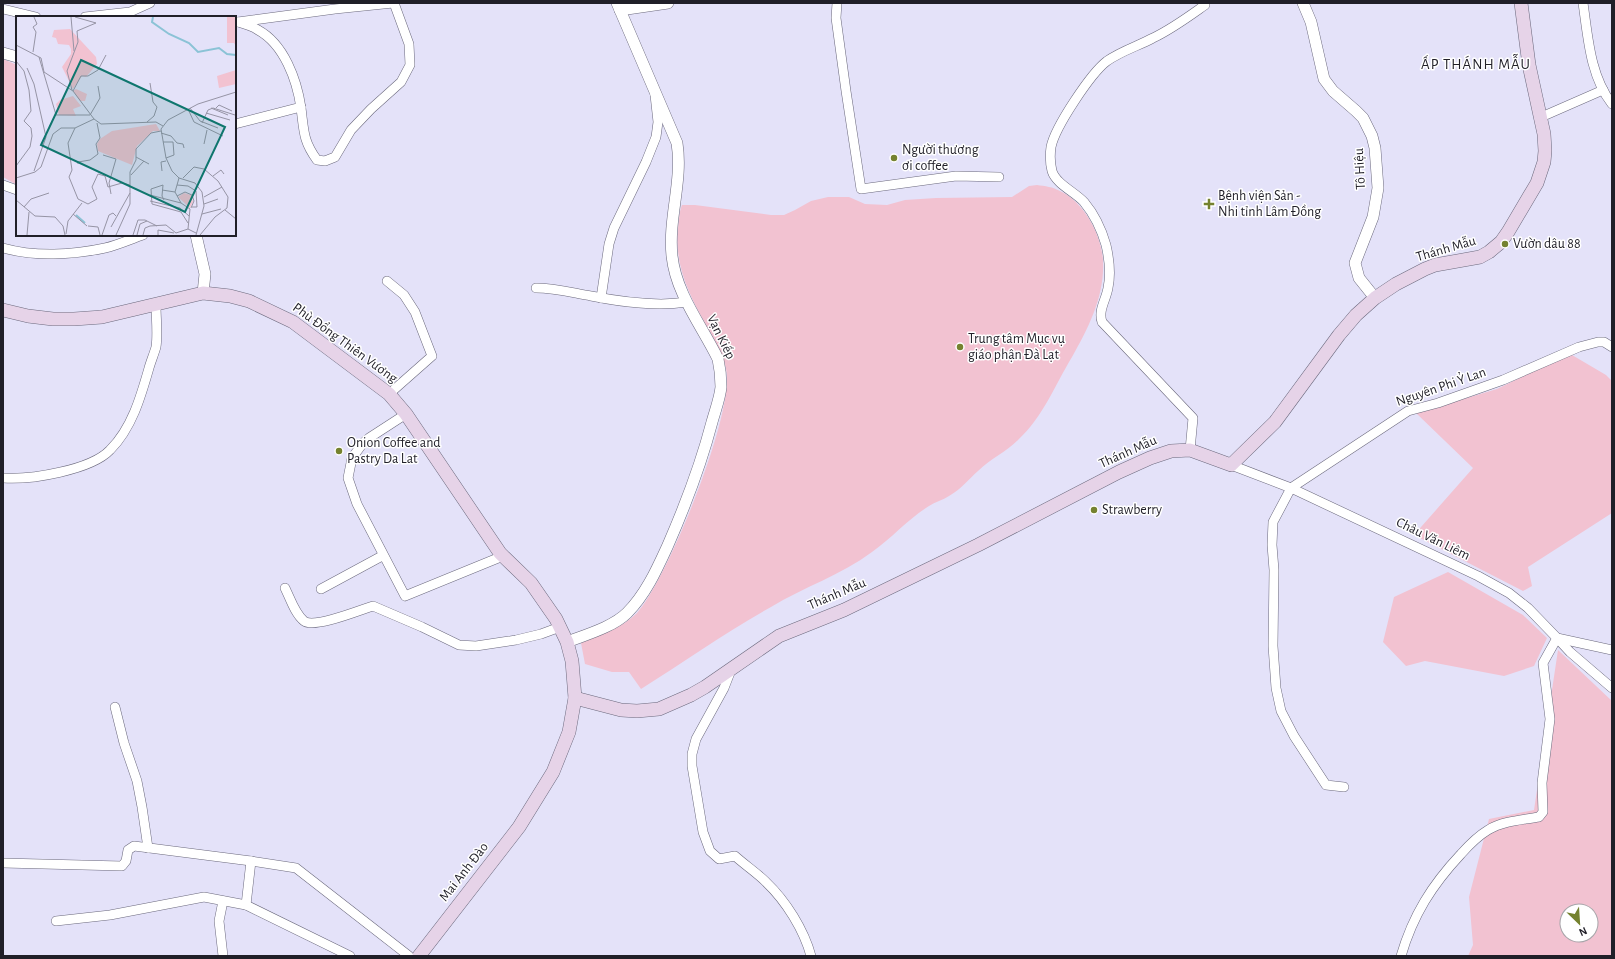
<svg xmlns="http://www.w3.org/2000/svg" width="1615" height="959" font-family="'Alegreya Sans',sans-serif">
  <rect width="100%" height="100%" fill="#e4e2f9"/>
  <g fill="#f2c2d1" fill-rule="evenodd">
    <path d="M3,59L17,65V185L3,177Z"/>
    <path d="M1037,185C1045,186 1053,187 1060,191C1084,202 1101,234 1103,260C1105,295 1089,327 1072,357C1055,385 1043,417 1018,440C1006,452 990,459 978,471C968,480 961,489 949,496C943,500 935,502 929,506C908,519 892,538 872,552C841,575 804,587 771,607C726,632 684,662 641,689L629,672H612L585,664L581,643C600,635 622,628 637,613C667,580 736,411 726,369C723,353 714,339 706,325C689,295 674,264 678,228C679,221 679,212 682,205H695L771,215H784L795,210L811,201L828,197H849L865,204L887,205L905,200L936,198L1012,197L1029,186Z"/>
    <path d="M1572,355L1606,375L1612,381V513L1528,567L1532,586L1523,591L1414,535L1473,468L1416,413L1497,389L1544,366Z"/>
    <path d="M1448,572L1523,615L1547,638L1534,666L1504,676L1425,661L1406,666L1383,642L1394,597Z"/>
    <path d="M1558,650L1612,701V956H1468L1473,945L1469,897L1489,819L1534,810ZM1567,911H1591V935H1567Z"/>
  </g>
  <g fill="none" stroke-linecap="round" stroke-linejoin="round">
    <g stroke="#6b697d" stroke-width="10">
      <g id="minor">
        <path d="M837,3L836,18L846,91L861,189L956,176L999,177"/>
        <path d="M1583,3C1588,37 1590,76 1612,104"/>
        <path d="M3,9L36,17"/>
        <path d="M85,17L130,12L150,3"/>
        <path d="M238,22C245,24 252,26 258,30C284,44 297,80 301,108C304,131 303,141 317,160L325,161L335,157L351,130L371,109L401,82L410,65L409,44L394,3"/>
        <path d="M238,22L335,9L393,3"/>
        <path d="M1539,118L1603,90"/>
        <path d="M235,124L301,107"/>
        <path d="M3,185L17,190"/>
        <path d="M3,248C35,257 73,255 105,248C118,245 131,239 143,235"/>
        <path d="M387,281L404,295L415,312L432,356L389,394"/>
        <path d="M536,288C555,288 573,293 591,296C622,302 656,307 687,302"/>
        <path d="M601,298L609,244L614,228L646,162L656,137L658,122L655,95"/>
        <path d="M406,414L369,438L363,443L352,458L348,478L357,504L405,596L503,556"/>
        <path d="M1190,450L1193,418L1102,322C1098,310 1106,300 1108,288C1111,274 1109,258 1106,245C1102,231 1094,214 1084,202C1075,192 1056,184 1052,171C1050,163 1050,154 1051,147C1055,127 1091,73 1107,61C1121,51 1138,46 1153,38C1172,29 1188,17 1205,5L1203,3"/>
        <path d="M1231,465L1291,488L1478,576L1509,593L1528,608L1557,638L1612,650"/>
        <path d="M3,478C31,480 91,470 110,450C132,428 141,396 149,368C151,361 154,354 156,347C158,334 156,318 156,305"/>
        <path d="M285,588C290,598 295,614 304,621C314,629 360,610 373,606L422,627L459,645L476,646L516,640L541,634L560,627"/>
        <path d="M321,589L382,556"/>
        <path d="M731,670L724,688L696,739L692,754V766L703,832L710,851L719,859L735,856C745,865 757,873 766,882C786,901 804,930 811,956"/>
        <path d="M115,707L124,743L137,781L142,807L148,848"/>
        <path d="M1344,787L1326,785L1294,736L1281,711L1276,688L1273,646L1274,570L1272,545L1273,522L1291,488L1408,411L1438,403L1503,380L1579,347L1598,342H1604L1612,347"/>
        <path d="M3,863L122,866L126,861L128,850L134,846L251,861L296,868L409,956"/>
        <path d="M223,901L219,921L223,956"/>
        <path d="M246,905L251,861"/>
        <path d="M56,921L110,915L204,897L246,905L350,956"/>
        <path d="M1401,956C1413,915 1432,885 1461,854C1469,845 1478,836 1488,830C1503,821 1522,820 1539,817L1543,812L1542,783L1550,719L1543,663L1557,638L1570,652L1612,688"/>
      </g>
    </g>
    <g stroke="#6b697d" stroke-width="12">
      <g id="tertiary">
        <path d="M1303,3L1311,22L1324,79L1333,91L1356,111L1363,118L1372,136L1375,148L1378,188L1373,217L1355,263L1359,278L1375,298"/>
        <path d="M620,10L668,3"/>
        <path d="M3,53L17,57"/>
        <path d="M196,235L205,274L203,293"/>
        <path d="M567,642C585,635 613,627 627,613C646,594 657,569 668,545C685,506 701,464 712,422C715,411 720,398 721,387C721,377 720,368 718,359C702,326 676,294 672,256C668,218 683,181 677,143L617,3"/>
      </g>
    </g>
    <g stroke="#6b697d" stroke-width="14">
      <g id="secondary">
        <path d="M3,310L28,316L53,319H74L102,317L203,293L230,296L249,301L293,322L389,394L406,414L500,553L531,583L556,619L567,642L572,661L575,698L569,732L553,772L519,827L419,956"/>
        <path d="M575,698L621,710L637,711L659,709L691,695L705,687L779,636L844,610L978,545L1119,472L1150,458L1171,451L1190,450L1231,465L1275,422L1339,335L1356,315L1375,298L1396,284L1425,269L1435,265L1480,257L1489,252L1501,242L1508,232L1537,183L1544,162L1545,151L1544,134L1529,65L1521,3"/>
      </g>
    </g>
    <use href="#minor" stroke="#fff" stroke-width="9"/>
    <use href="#tertiary" stroke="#fff" stroke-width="11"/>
    <use href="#secondary" stroke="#e6d3e8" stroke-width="13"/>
  </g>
  <g fill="#75822f" stroke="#fff" stroke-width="1.5">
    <circle cx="894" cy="158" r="4"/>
    <path d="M1207 198h4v4h4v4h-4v4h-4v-4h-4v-4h4z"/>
    <circle cx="1505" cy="244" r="4"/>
    <circle cx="960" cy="347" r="4"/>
    <circle cx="339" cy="451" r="4"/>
    <circle cx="1094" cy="510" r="4"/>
  </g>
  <g text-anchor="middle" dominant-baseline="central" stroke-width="3" stroke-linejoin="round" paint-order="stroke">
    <g font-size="14" fill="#201f28" stroke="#fff" text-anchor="start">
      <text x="902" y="150">Người thương<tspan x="902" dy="16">ơi coffee</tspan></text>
      <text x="1218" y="196">Bệnh viện Sản -<tspan x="1218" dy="16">Nhi tỉnh Lâm Đồng</tspan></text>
      <text x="1513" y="244">Vườn dâu 88</text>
      <text x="968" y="339">Trung tâm Mục vụ<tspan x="968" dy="16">giáo phận Đà Lạt</tspan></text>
      <text x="347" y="443">Onion Coffee and<tspan x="347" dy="16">Pastry Da Lat</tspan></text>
      <text x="1102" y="510">Strawberry</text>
    </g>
    <g font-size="14" fill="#201f28" stroke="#fff">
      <text transform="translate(1360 169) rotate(-93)">Tô Hiệu</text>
      <text transform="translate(1446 249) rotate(-16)">Thánh Mẫu</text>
      <text transform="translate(721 337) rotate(64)">Vạn Kiếp</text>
      <text transform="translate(345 343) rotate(36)">Phù Đổng Thiên Vương</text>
      <text transform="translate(1441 387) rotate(-19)">Nguyên Phi Ỷ Lan</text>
      <text transform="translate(1128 452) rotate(-24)">Thánh Mẫu</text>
      <text transform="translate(1433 539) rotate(26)">Châu Văn Liêm</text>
      <text transform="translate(837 594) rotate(-23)">Thánh Mẫu</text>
      <text transform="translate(464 872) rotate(-52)">Mai Anh Đào</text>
    </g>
    <g font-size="15" letter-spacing="1" fill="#201f28" stroke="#fff">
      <text x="1476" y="64">ẤP THÁNH MẪU</text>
    </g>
  </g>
  <g transform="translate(16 16)">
    <rect width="220" height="220" fill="#e4e2f9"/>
    <path d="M211,1H220V30L218,27H211ZM54,13L80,41L81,48L70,61L66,60L57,73L46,51L55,38V33L53,29L42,28L40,22L36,21L38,14ZM220,54V68L203,72L201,60ZM60,73L71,78L69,85H64L57,75ZM57,80L65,90L57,93L60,100L43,99L40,88L44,84ZM140,108L144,115H137L121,130L116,149L82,135L81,128L84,123L96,115ZM168,177L175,179L177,186L174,192L162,181Z" fill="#f2c2d1"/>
    <path fill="none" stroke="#8bc3d6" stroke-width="2" d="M137,1L136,6L153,18L173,27L182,36L203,32L211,38L220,39M60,199L69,207"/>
    <path fill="none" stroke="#9694a5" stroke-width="1" d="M55,1L58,35M0,29L25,42L28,56L57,75L78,103M17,36L20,16L17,11L21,8L18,1M23,41L40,99H74L84,82L82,70M0,45L8,55L13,74L15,95L8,105L15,112L16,120L14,131L0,150M11,52L18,68L30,121L18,155M56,74L51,55L62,26L61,15L80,7L59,1M57,75L65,60H72L82,54L90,39M174,92L184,105L202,112M195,92L212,99M200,92L203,89L216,95M172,93L178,106L207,120M190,97L214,104M131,106L138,100L141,91L137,86L134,67M186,107L192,94L197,92L219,99M59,112L52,127L56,154L53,161L62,183L72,188L81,183L76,171L82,158L89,160L92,171L106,167L114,169M145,117L155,120L161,127L167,128L168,132M147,126H157L158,139L150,142M188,128L191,114M87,139L100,143L93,167L95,178M120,141L133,148M62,148V146L74,144L82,138L80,128L84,122L81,107M146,155L145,146L150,145M115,159L128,145M197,160L205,154L208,158M0,162L19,156L25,151L37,118L45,112H59L78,103L85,108L140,106L147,110M163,162L159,176L165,187L174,193L172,213L180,217M167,162L178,151L188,153L202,165L212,181L211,192L199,201L184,219M161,169L172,170L180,175L181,191H176M146,174L159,176M134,179L165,187M161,180L169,176L176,179L178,185L175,192M188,181L206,171M0,184L19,200L39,201L47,210L49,219M148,184L146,180L147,169L135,173L136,188L165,196L172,207M134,185L164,192L173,200M188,188L202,183M8,191L15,183L33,177M209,194L220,203M57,198L71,210M186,198L205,193M72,210L82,211L84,219M95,211L114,177M50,218L52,205L66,187M11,219L13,196M86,219L93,199L97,197L100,200M100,219L114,188V156L120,144V133L135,117L145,115M117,219L122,204H129L141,210M121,219L124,208L131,205M127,219L129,212L134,210L150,209L160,217L172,213M142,219V214L158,217M180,219L188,190L186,176L179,167L163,162L156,155L150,142L145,113L152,104L182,88L220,76"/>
    <path fill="#0f766e" fill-opacity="0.15" stroke="#0f766e" stroke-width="2" d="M65,44L209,111L169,196L25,129Z"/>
    <rect width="220" height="220" fill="none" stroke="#201f28" stroke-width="2"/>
  </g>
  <rect width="1615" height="959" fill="none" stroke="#201f28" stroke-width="8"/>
  <g transform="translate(1579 923) rotate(155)"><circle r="19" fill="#ffffff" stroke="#a6a5a9"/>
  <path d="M0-3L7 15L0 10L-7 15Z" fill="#75822f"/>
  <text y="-6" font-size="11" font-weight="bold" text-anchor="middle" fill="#201f28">N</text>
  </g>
</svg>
